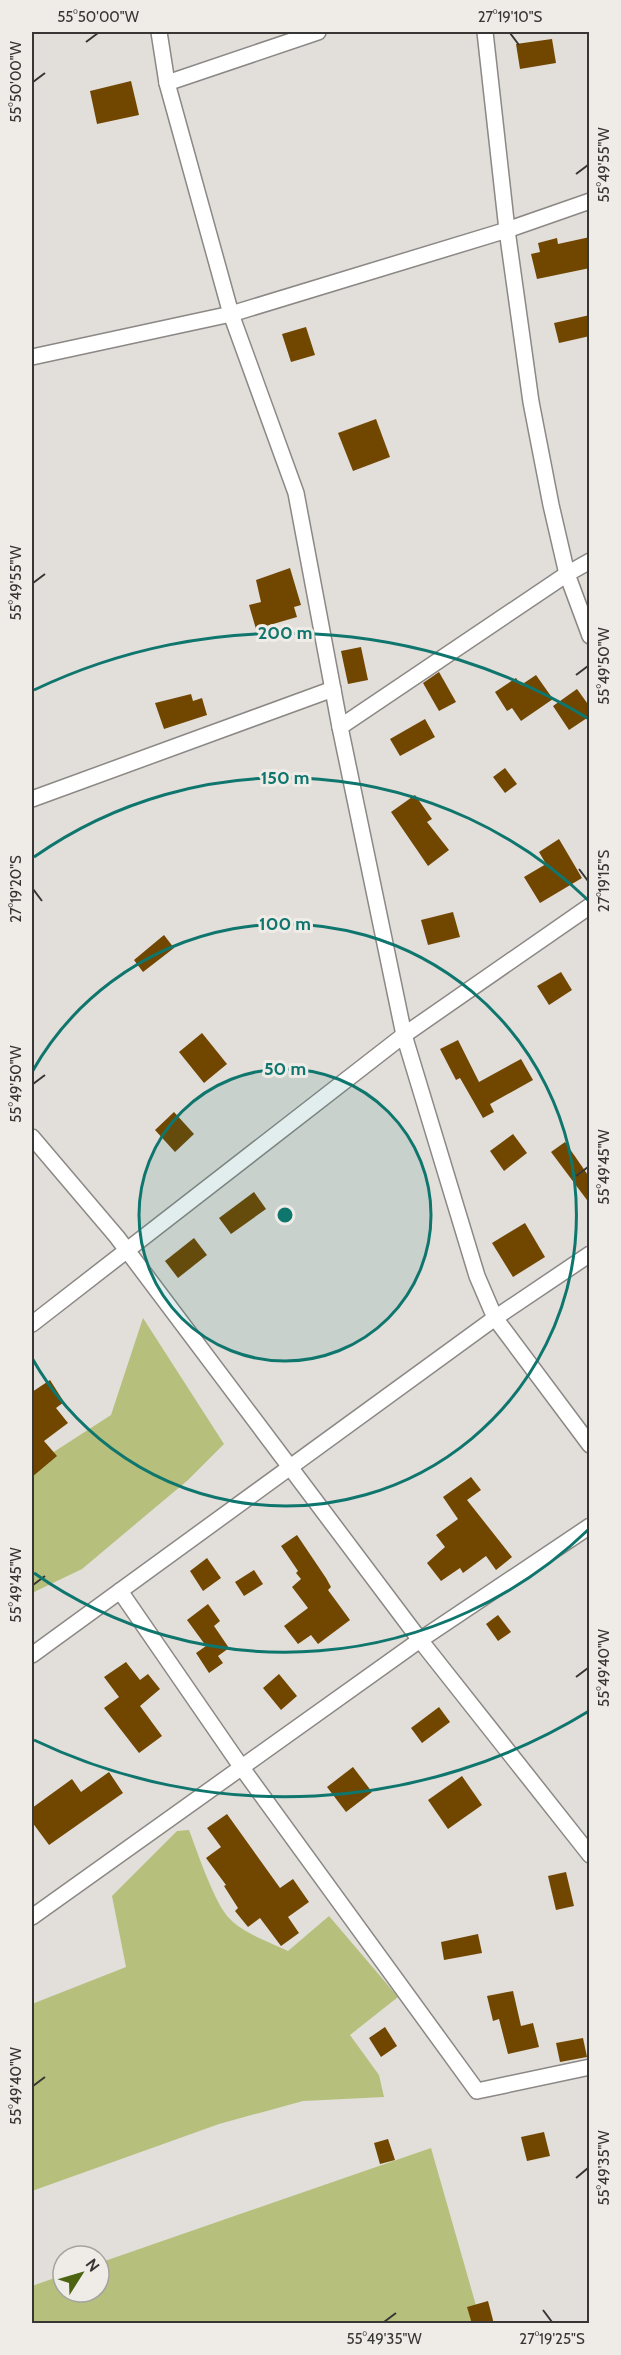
<svg xmlns="http://www.w3.org/2000/svg" width="621" height="2355" font-family="Cabin,sans-serif">
  <rect width="100%" height="100%" fill="#e2deda"/>
  <g fill="#b6c07c">
    <path d="M143,1318L224,1444L188,1480L82,1569L32,1593V1466L111,1415Z"/>
    <path d="M189,1830C197,1851 215,1905 230,1919C243,1933 271,1943 288,1951L329,1916L398,1997L350,2035L379,2075L384,2097L303,2101L219,2124L32,2191V2004L126,1967L112,1896L177,1831Z"/>
    <path d="M431,2148L481,2323H32V2286L63,2275V2292H99V2263Z"/>
  </g>
  <g fill="#714700">
    <path d="M552,39L556,63L520,69L516,44Z"/>
    <path d="M131,81L139,115L97,124L90,91Z"/>
    <path d="M590,237V268L537,279L531,254L540,252L538,243L557,238L558,244Z"/>
    <path d="M590,315V336L559,343L554,323Z"/>
    <path d="M306,327L315,355L291,362L282,334Z"/>
    <path d="M376,419L390,457L353,471L338,433Z"/>
    <path d="M290,568L301,605L294,607L297,617L256,629L249,605L261,602L256,580Z"/>
    <path d="M361,647L368,680L348,684L341,651Z"/>
    <path d="M439,672L456,702L439,711L423,683Z"/>
    <path d="M536,675L553,699L521,721L512,708L507,711L495,692L516,678L521,685Z"/>
    <path d="M577,689L590,707V716L569,730L553,706Z"/>
    <path d="M191,694L193,701L202,698L207,715L164,729L155,703Z"/>
    <path d="M425,719L435,737L400,756L390,739Z"/>
    <path d="M505,768L517,784L505,793L493,777Z"/>
    <path d="M415,795L432,819L427,822L449,850L428,866L391,812Z"/>
    <path d="M559,839L582,878L540,903L524,877L546,864L539,852Z"/>
    <path d="M453,912L460,937L428,945L421,920Z"/>
    <path d="M164,935L174,948L143,972L134,960Z"/>
    <path d="M561,972L572,990L549,1005L537,986Z"/>
    <path d="M202,1033L227,1064L204,1083L179,1052Z"/>
    <path d="M458,1040L479,1082L521,1059L533,1080L490,1104L494,1112L483,1118L460,1078L456,1080L440,1049Z"/>
    <path d="M174,1112L194,1134L175,1152L155,1130Z"/>
    <path d="M513,1134L527,1153L504,1171L490,1151Z"/>
    <path d="M565,1142L590,1178V1204L551,1152Z"/>
    <path d="M254,1192L266,1209L231,1234L219,1218Z"/>
    <path d="M525,1223L545,1257L513,1277L492,1243Z"/>
    <path d="M194,1238L207,1255L178,1278L165,1261Z"/>
    <path d="M50,1380L64,1402L56,1408L68,1423L44,1441L57,1456L32,1477V1392Z"/>
    <path d="M471,1477L481,1490L467,1500L512,1557L496,1570L486,1556L463,1573L460,1568L441,1581L427,1563L445,1547L436,1535L458,1519L443,1497Z"/>
    <path d="M297,1535L326,1578L331,1587L328,1590L350,1620L318,1644L311,1635L298,1644L284,1626L308,1608L292,1587L301,1579L296,1573L298,1571L281,1546Z"/>
    <path d="M207,1558L221,1578L203,1591L190,1571Z"/>
    <path d="M254,1570L263,1584L244,1596L235,1582Z"/>
    <path d="M208,1604L220,1621L214,1626L229,1648L218,1656L223,1663L209,1673L196,1653L206,1646L187,1620Z"/>
    <path d="M498,1615L511,1632L498,1641L486,1624Z"/>
    <path d="M126,1662L140,1680L148,1674L160,1689L140,1706L162,1736L139,1753L104,1708L119,1697L104,1677Z"/>
    <path d="M279,1674L297,1696L281,1710L263,1688Z"/>
    <path d="M439,1707L450,1722L422,1743L411,1728Z"/>
    <path d="M353,1767L372,1792L346,1812L327,1787Z"/>
    <path d="M109,1772L123,1793L49,1845L32,1822V1808L72,1779L81,1792Z"/>
    <path d="M462,1776L482,1805L448,1829L428,1800Z"/>
    <path d="M227,1814L280,1888L293,1879L309,1902L288,1917L299,1933L281,1946L260,1918L248,1927L235,1911L238,1908L224,1886L226,1885L206,1858L221,1847L207,1828Z"/>
    <path d="M566,1872L574,1906L556,1910L548,1876Z"/>
    <path d="M478,1934L482,1953L444,1960L441,1942Z"/>
    <path d="M513,1991L521,2026L533,2023L539,2047L508,2054L499,2019L493,2021L487,1996Z"/>
    <path d="M385,2027L397,2046L381,2057L369,2038Z"/>
    <path d="M583,2038L587,2057L560,2062L556,2043Z"/>
    <path d="M544,2132L550,2156L527,2161L521,2137Z"/>
    <path d="M388,2139L395,2160L380,2164L374,2143Z"/>
    <path d="M488,2301L494,2324H472L467,2307Z"/>
  </g>
  <g fill="none" stroke-linecap="round" stroke-linejoin="round">
    <g stroke="#8b8885" stroke-width="18">
      <g id="minor">
        <path d="M159,32L167,83L231,314L296,493L340,727L404,1035L477,1276L495,1318L590,1445"/>
        <path d="M485,32L507,230L531,402L551,505L567,574L590,636"/>
        <path d="M167,83L318,32"/>
        <path d="M32,357L231,314L507,230L590,201"/>
        <path d="M340,727L567,574L590,561"/>
        <path d="M32,799L333,689"/>
        <path d="M32,1137L117,1237L420,1640L590,1855"/>
        <path d="M32,1324L404,1035L590,906"/>
        <path d="M120,1591L242,1768L477,2091L590,2067"/>
        <path d="M32,1655L495,1318L590,1254"/>
        <path d="M32,1917L420,1640L590,1526"/>
      </g>
    </g>
    <use href="#minor" stroke="#fff" stroke-width="15"/>
  </g>
  <path fill="none" stroke="#373634" stroke-width="2" d="M510,33L519,45M86,42L98,33M33,82L45,73M576,174L588,165M33,583L45,574M576,675L588,666M579,869L588,881M33,889L42,901M33,1084L45,1075M576,1176L588,1167M33,1585L45,1576M576,1677L588,1668M33,2086L45,2077M576,2178L588,2168M543,2310L552,2322M384,2322L396,2313"/>
  <circle cx="285" cy="1215" r="146" fill="#0f766e" fill-opacity=".12"/>
  <g fill="none" stroke="#0f766e" stroke-width="3">
    <circle cx="285" cy="1215" r="146"/>
    <path d="M32 1072A291 291 0 1 1 32 1358"/>
    <path d="M589 1529A437 437 0 0 1 34 1573M34 857A437 437 0 0 1 589 901"/>
    <path d="M589 1711A582 582 0 0 1 34 1740M34 690A582 582 0 0 1 589 719"/>
  </g>
  <circle cx="285" cy="1215" r="9" fill="#0f766e" stroke="#efece8" stroke-width="3"/>
  <g font-size="18" text-anchor="middle" font-weight="bold" fill="#0f766e" stroke="#efece8" stroke-width="6" stroke-linejoin="round" paint-order="stroke">
    <text x="285" y="639">200 m</text>
    <text x="285" y="784">150 m</text>
    <text x="285" y="930">100 m</text>
    <text x="285" y="1075">50 m</text>
  </g>
  <rect width="621" height="2355" fill="none" stroke="#efece8" stroke-width="66"/>
  <g transform="translate(81 2274) rotate(53)"><circle r="28" fill="#efece8" stroke="#a5a3a0" stroke-width="1.5"/>
  <path d="M0-4.5L10 22L0 15L-10 22Z" fill="#4c6312"/>
  <text y="-9" font-size="16" font-weight="bold" text-anchor="middle" fill="#373634">N</text>
  </g>
  <rect x="33" y="33" width="555" height="2289" fill="none" stroke="#373634" stroke-width="2"/>
  <g font-size="15" text-anchor="middle" fill="#373634">
    <text x="98" y="22">55°50'00"W</text>
    <text x="510" y="22">27°19'10"S</text>
    <text transform="translate(16 82) rotate(-90)" y="5">55°50'00"W</text>
    <text transform="translate(604 165) rotate(-90)" y="5">55°49'55"W</text>
    <text transform="translate(16 583) rotate(-90)" y="5">55°49'55"W</text>
    <text transform="translate(604 666) rotate(-90)" y="5">55°49'50"W</text>
    <text transform="translate(604 881) rotate(-90)" y="5">27°19'15"S</text>
    <text transform="translate(16 889) rotate(-90)" y="5">27°19'20"S</text>
    <text transform="translate(16 1084) rotate(-90)" y="5">55°49'50"W</text>
    <text transform="translate(604 1167) rotate(-90)" y="5">55°49'45"W</text>
    <text transform="translate(16 1585) rotate(-90)" y="5">55°49'45"W</text>
    <text transform="translate(604 1668) rotate(-90)" y="5">55°49'40"W</text>
    <text transform="translate(16 2086) rotate(-90)" y="5">55°49'40"W</text>
    <text transform="translate(604 2168) rotate(-90)" y="5">55°49'35"W</text>
    <text x="384" y="2344">55°49'35"W</text>
    <text x="552" y="2344">27°19'25"S</text>
  </g>
</svg>
